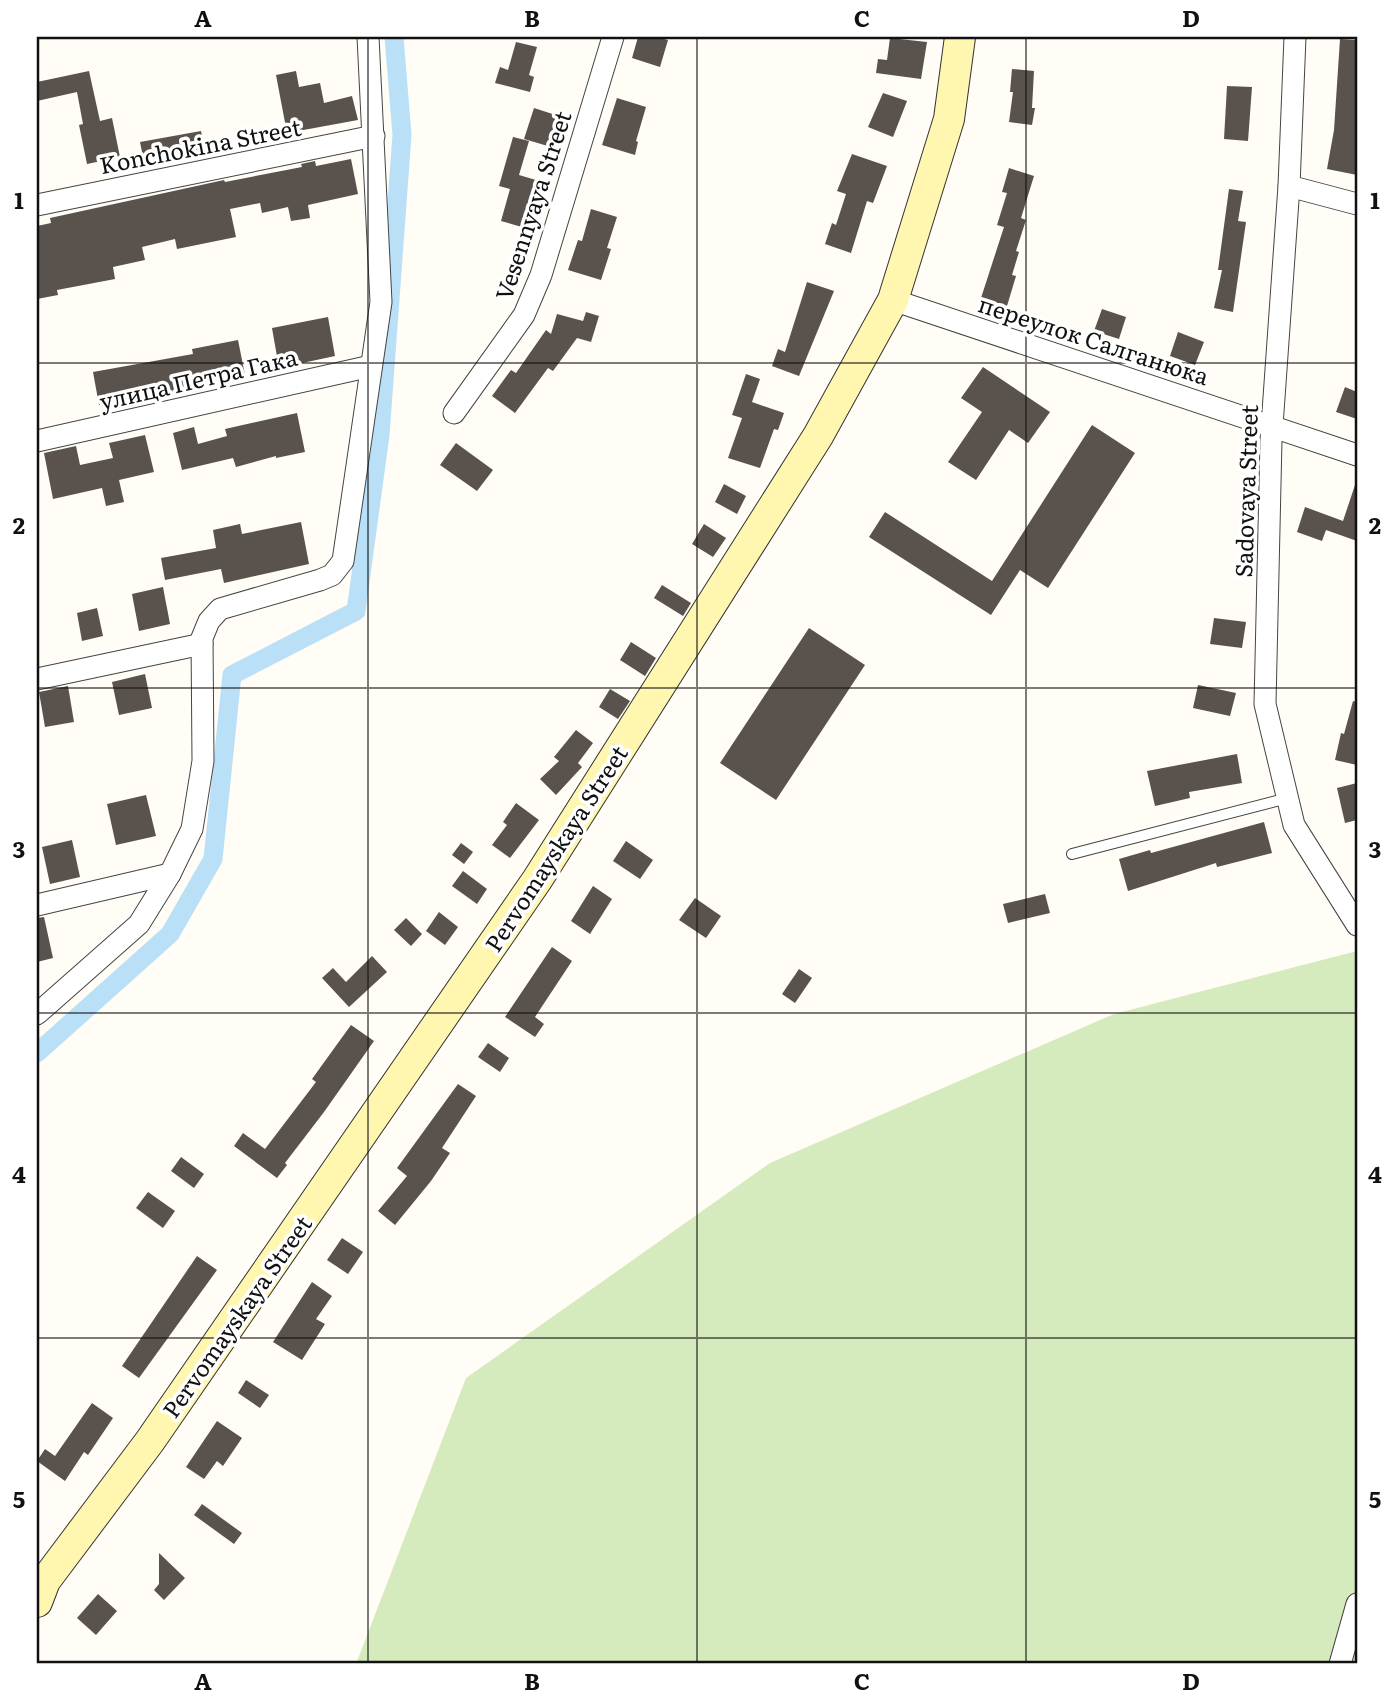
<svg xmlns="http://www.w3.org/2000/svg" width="1394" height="1701" font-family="Literata,serif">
  <rect width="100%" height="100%" fill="#fffdf5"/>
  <path fill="#d5ebbd" d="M1357,951V1664H356L466,1378L770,1163L1114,1014Z"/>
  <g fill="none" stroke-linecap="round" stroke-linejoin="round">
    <path stroke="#b9e0f7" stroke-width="19" d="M37,1053L170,934L213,859L232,675L356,611L380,435L402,135L394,37"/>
  </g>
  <g fill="#5a524d">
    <path d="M638,37H657L668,40L660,67L632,58Z"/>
    <path d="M890,38L927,42L921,79L876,73L878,59L887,60Z"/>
    <path d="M1340,39L1357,40V175L1327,169L1334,130Z"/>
    <path d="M516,42L537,47L529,75L534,77L530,92L495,83L500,67L508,70Z"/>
    <path d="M1012,69L1034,71L1032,108H1035L1032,125L1009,122L1013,92H1010Z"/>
    <path d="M89,71L100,121L112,118L120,157L87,164L79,125L83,124L77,92L37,101V82Z"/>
    <path d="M296,71L299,87L320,83L324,103L352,96L358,120L287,133L276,75Z"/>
    <path d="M1227,86L1252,87L1248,141L1224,139Z"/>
    <path d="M883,93L907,101L893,137L868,127Z"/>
    <path d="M617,98L646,107L636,141L638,142L635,155L602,145Z"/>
    <path d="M534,108L568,119L558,149L524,139Z"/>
    <path d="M201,131L205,151L144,162L140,142Z"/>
    <path d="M513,137L529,141L519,175L546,183L532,230L501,221L510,189L499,186Z"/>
    <path d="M852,154L887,166L873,203L867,201L851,253L825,244L832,223L836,225L846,194L837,191Z"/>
    <path d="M351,159L358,194L308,205L310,218L291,221L288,207L262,213L260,203L230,209L236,237L177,249L175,239L142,247L145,260L113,267L115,279L57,290L58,295L37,299V226L51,223L50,218L224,180L225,182L302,167L301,164L315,161L316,166Z"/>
    <path d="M1009,168L1034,176L1021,218L1026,220L1016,251L1019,252L1012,275L1016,276L1007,306L981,298L1004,227L997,225L1007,193L1002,192Z"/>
    <path d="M1229,189L1243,191L1238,221L1246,222L1233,312L1214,308L1222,270H1218Z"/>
    <path d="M591,209L617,217L607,248L611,249L601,280L568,270L578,240L582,241Z"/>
    <path d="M807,282L834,291L799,376L772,366L778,349L785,352Z"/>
    <path d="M1102,309L1126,317L1119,339L1094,331Z"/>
    <path d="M586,312L599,316L591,342L577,338L553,371L548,368L515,413L492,396L511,370L516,373L546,330L551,334L557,314L583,321Z"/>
    <path d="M328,317L335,356L279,368L272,328Z"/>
    <path d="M1178,332L1204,342L1195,365L1170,356Z"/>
    <path d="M238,340L245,375L181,387V392L99,405L93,372L193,354L192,349Z"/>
    <path d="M983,367L1050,412L1028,443L1009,430L976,480L948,462L982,412L961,398Z"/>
    <path d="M746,374L760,379L752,402L784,413L778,430L774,429L760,468L728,458L742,418L732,415Z"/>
    <path d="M1345,387L1357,392V419L1336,412Z"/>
    <path d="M297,413L305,452L276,458V456L236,467L233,458L182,470L173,433L194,427L198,444L227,436L225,429Z"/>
    <path d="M1092,425L1135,453L1048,588L1020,570L991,615L869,537L885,512L992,581Z"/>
    <path d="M145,435L154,472L119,480L124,502L106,506L102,488L53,499L44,453L76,446L80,465L113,458L109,443Z"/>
    <path d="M456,443L493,470L477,491L440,465Z"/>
    <path d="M724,484L746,496L737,514L715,502Z"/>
    <path d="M1355,485L1357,486V541L1326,530L1322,541L1297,532L1305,507L1343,521Z"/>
    <path d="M301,522L309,564L224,583L221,569L165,580L161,558L216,548L213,530L240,524L242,534Z"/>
    <path d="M704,524L726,538L713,557L692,544Z"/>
    <path d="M662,585L691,603L683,616L654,598Z"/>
    <path d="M163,587L170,624L139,631L132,594Z"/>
    <path d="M97,608L103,636L82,641L77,613Z"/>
    <path d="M1214,618L1246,622L1242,648L1210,644Z"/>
    <path d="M809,628L865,665L776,800L720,763Z"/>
    <path d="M631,642L656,658L645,676L620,660Z"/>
    <path d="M145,674L152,708L119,715L112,682Z"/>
    <path d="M1198,685L1236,693L1230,716L1193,708Z"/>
    <path d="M68,686L74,722L45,727L39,692Z"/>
    <path d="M610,689L630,701L618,719L599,707Z"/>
    <path d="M1353,701L1357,702V765L1335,760L1341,733L1344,734Z"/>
    <path d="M576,730L593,743L578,763L582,767L556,795L540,779L559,761L554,757Z"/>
    <path d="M1237,754L1242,783L1189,792L1190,798L1155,806L1147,771Z"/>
    <path d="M1357,783V820L1345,823L1337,788Z"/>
    <path d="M146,795L156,836L116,845L107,804Z"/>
    <path d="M516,803L539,820L510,858L492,845L507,825L503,822Z"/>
    <path d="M1264,822L1272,853L1217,867L1216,863L1128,891L1119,859L1150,850L1151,853Z"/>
    <path d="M72,840L80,877L50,884L42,847Z"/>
    <path d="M626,841L653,860L640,879L613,861Z"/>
    <path d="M461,843L473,852L464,864L452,855Z"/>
    <path d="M463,871L487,889L477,904L452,886Z"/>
    <path d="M593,886L612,899L590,934L571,921Z"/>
    <path d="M1045,894L1050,913L1008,923L1003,904Z"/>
    <path d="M695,898L721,916L706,938L679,920Z"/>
    <path d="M439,912L458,927L445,945L426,931Z"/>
    <path d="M44,917L53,958L37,962V918Z"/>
    <path d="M406,918L422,934L411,946L394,930Z"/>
    <path d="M552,947L572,961L535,1017L544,1024L535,1037L505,1017Z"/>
    <path d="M372,956L387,972L349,1007L322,978L333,968L346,982Z"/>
    <path d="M799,969L812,978L795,1003L782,994Z"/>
    <path d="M351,1025L374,1041L324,1112L285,1163L287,1165L277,1178L234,1146L243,1133L265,1149L316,1082L312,1079Z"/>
    <path d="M488,1043L509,1058L500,1072L478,1057Z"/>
    <path d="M458,1084L476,1096L442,1148L450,1153L431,1181L395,1225L378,1211L407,1176L397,1168Z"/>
    <path d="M181,1157L204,1174L194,1188L171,1171Z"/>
    <path d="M148,1192L175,1211L163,1228L136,1208Z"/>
    <path d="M342,1238L363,1252L348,1274L327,1260Z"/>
    <path d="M197,1256L217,1270L139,1378L122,1366Z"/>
    <path d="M312,1282L332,1296L316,1319L325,1324L302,1360L273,1342Z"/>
    <path d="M246,1380L269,1395L260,1408L238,1393Z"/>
    <path d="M92,1403L113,1418L88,1455L84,1452L65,1481L37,1461L45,1449L55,1456Z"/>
    <path d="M217,1421L242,1438L223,1466L217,1461L204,1479L186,1467Z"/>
    <path d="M202,1504L242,1533L234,1544L194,1515Z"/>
    <path d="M159,1553L185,1578L164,1600L154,1590L159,1584Z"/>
    <path d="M98,1594L117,1611L96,1635L77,1618Z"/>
  </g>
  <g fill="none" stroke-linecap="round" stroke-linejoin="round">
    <g stroke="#444" stroke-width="12">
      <path id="lane" d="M1072,854L1288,798"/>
    </g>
    <g stroke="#444" stroke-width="23">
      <g id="street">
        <path d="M1295,37L1289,186L1271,440L1265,704L1294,825L1357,925"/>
        <path d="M1289,186L1357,204"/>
        <path d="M37,205L374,136"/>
        <path d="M893,300L1357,455"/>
        <path d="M454,413L524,315L541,275L613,37"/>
        <path d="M37,441L371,366"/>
        <path d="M37,679L202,644"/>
        <path d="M37,905L170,874"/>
        <path d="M37,1014L139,924L170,874L192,829L203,761L202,638L209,621L220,609L320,580L332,575L343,561L381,302L368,37"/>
        <path d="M1340,1664L1357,1604"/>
      </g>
    </g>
    <g stroke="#333" stroke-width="32">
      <path id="secondary" d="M37,1602L45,1581L150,1441L537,880L818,436L893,300L949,119L960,37"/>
    </g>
    <use href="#lane" stroke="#fff" stroke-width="10"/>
    <use href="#street" stroke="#fff" stroke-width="21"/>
    <use href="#secondary" stroke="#fff6b0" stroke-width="30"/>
  </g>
  <path fill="none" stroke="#111" stroke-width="2" stroke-opacity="0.55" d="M368,37V1664M697,37V1664M1026,37V1664M37,363H1357M37,688H1357M37,1013H1357M37,1338H1357"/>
  <g text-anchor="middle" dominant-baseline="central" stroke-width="7" stroke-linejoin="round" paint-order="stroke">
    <g font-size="23" fill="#111" stroke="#fff">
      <text transform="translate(200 145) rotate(-11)">Konchokina Street</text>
      <text transform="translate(532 205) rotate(-72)">Vesennyaya Street</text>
      <text transform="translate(1094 339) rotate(18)">переулок Салганюка</text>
      <text transform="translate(198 378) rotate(-13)">улица Петра Гака</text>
      <text transform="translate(1245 491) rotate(-88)">Sadovaya Street</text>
      <text transform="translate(555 848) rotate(-57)">Pervomayskaya Street</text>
      <text transform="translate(236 1316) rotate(-55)">Pervomayskaya Street</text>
    </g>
  </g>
  <rect width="1394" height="1701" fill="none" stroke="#ffffff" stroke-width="77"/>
  <rect x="38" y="38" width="1318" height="1624" fill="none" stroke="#111" stroke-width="2.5"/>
  <g font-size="23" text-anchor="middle" font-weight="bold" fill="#111">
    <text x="203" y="27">A</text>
    <text x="532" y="27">B</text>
    <text x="862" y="27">C</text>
    <text x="1191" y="27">D</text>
    <text x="19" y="209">1</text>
    <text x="1375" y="209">1</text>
    <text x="19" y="534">2</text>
    <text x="1375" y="534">2</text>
    <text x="19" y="858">3</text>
    <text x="1375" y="858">3</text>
    <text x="19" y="1183">4</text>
    <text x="1375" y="1183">4</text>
    <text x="19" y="1508">5</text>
    <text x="1375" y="1508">5</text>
    <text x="203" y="1690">A</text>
    <text x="532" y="1690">B</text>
    <text x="862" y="1690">C</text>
    <text x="1191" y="1690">D</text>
  </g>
</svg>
